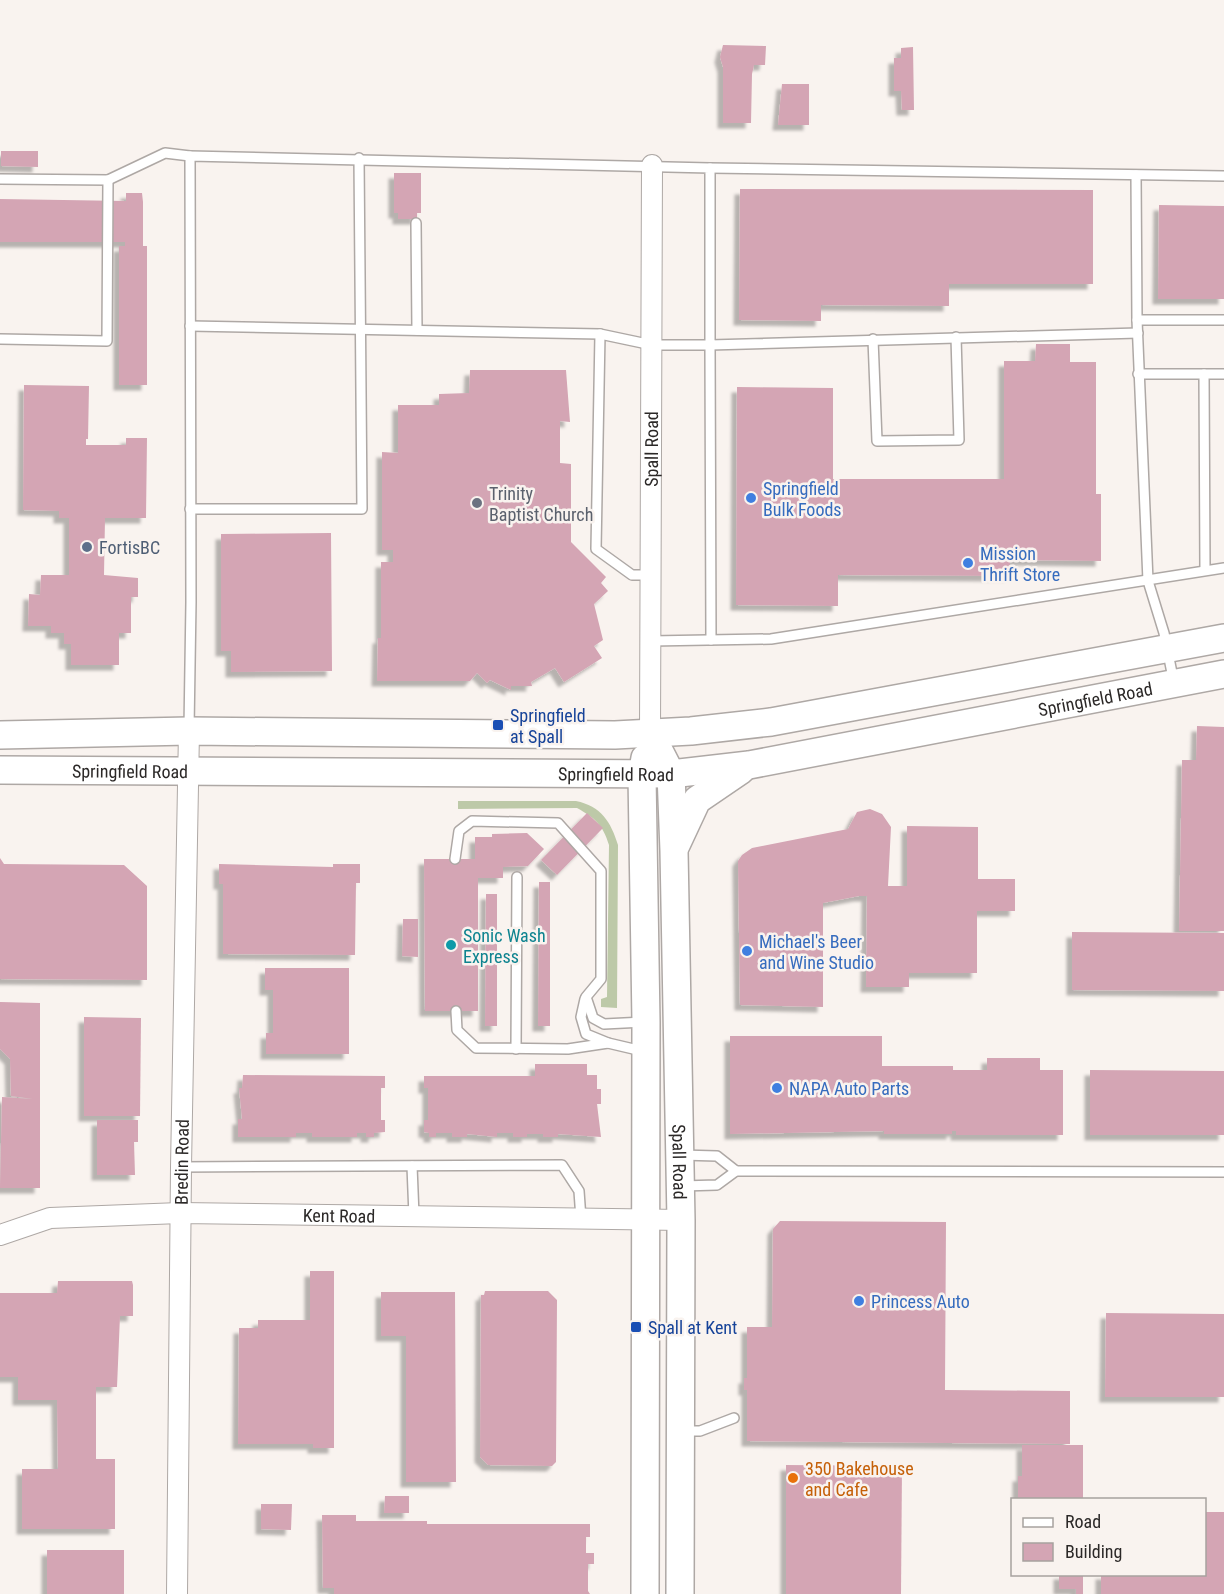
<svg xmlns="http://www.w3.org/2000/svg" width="1224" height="1594" font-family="'Roboto Condensed',sans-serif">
  <defs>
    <filter id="shadow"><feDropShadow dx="-5.5" dy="5.5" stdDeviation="1.5" flood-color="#0004"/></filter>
  </defs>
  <rect width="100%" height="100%" fill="#f9f3ef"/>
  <path fill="#bdc9a8" d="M458,801H576C601,806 611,822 618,845L617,1008L601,1007V999L607,997L609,845C603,825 595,818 577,808L458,809Z"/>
  <g fill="#d4a5b4" filter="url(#shadow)">
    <path d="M723,45L766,46L765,65H754L752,74L751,123H723V67L720,57Z"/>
    <path d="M913,47L914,110H902L901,91H894V58H901V48Z"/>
    <path d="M782,84H809V125H778Z"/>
    <path d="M1,151H38V167L1,166Z"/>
    <path d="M394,173H421V213H417V219H398V213H394Z"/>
    <path d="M740,189L1093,190V284H949V306L821,305V321L739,320Z"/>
    <path d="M126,193H142L143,202V246H147V385H119V246H125V242H0V199L126,201Z"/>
    <path d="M1159,205L1224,206V299H1158Z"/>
    <path d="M1036,344H1070V362H1096V494H1101V561L1010,560V576L838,575V606L736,605L737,387L833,388V479H1004V361H1035Z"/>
    <path d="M470,370H566L570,422L560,421V463L571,464V542L606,577L601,583L608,591L594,604L603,640L594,646L602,658L564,682L555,668L531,682L532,686H511V690L490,680L487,683L477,673L470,681H377L378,638H381V562H393V550H382V452L398,453V405H439V394L469,393Z"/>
    <path d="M24,385L89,386L88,439H86V445H126V438H147L146,518H105L104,575L138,578V597H131V633H119V665H71V644H64V633H51V626H28L29,594L40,595L41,575H69V518H59V511L23,510Z"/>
    <path d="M331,533L332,671L231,672V651H221V534Z"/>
    <path d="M1197,726L1224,727V931H1179L1182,760H1196Z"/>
    <path d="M870,809L882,814L891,827L888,886H907V826L978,827V879H1015V911H977V973H909V987H866L867,896H859L823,903V1007L740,1005L738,861L742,855L752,848L848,829L857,812Z"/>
    <path d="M587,813L603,828L557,875L541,860Z"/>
    <path d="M527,833L544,849L528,866L503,867V878H478V1011H425L424,859H475V837H492V834Z"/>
    <path d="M0,858L4,864L124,865L147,886V980L0,979Z"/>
    <path d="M219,864L333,867V864H360V883H356L355,955L223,954V884H219Z"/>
    <path d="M539,882H550V1026H538Z"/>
    <path d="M486,894H497V1026H485Z"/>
    <path d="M403,919H418V957L402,956Z"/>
    <path d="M1072,932L1224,933V991L1072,990Z"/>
    <path d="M265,968H349V1054H266V1033H273V990H265Z"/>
    <path d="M0,1002L40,1003V1188H0L2,1097L33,1099L11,1096L10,1059L0,1049Z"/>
    <path d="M84,1017L141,1018L140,1116H84Z"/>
    <path d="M730,1036H882V1066H953V1070H987V1058H1040V1070H1063V1135H956V1131H952V1134H884V1131L730,1134Z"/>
    <path d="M535,1064H587V1075H597V1089H601V1104H597L601,1137L558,1134V1137H543V1134H527V1137H513V1133H497V1137L467,1134V1137H452V1133H436V1137H429V1133L424,1132V1120H428V1088H424V1076H535Z"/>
    <path d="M1090,1070L1224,1071V1135H1090Z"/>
    <path d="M243,1075L385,1076V1088H381V1120H385V1132L374,1133V1137H366V1133H357V1137H312V1133H296V1137H238V1119H242L239,1088H242Z"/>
    <path d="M97,1120H138V1142H134L135,1175H97Z"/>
    <path d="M780,1221L946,1222L945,1390L1070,1391V1444L747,1441V1390H744V1378H747V1327H772L773,1229Z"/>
    <path d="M310,1271H334V1448H313V1444H238L239,1328H258V1320H310Z"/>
    <path d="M58,1281H132L133,1285V1316H120L117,1387H96V1459H115V1529H22V1469H58L57,1400H18V1377H0V1293H57Z"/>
    <path d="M485,1291H548L557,1300L556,1462L552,1466L488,1465L480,1457L481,1295H484Z"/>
    <path d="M381,1292H455L456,1482H406V1336H381Z"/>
    <path d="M1106,1313L1224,1314V1397H1105Z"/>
    <path d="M1022,1445H1083V1500H1018V1476H1022Z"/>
    <path d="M786,1465L902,1466L901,1594H786Z"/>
    <path d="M385,1496H409V1513H384Z"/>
    <path d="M261,1504H292L291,1530L261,1529Z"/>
    <path d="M1204,1512H1224V1594H1101V1574H1204Z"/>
    <path d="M322,1515H356V1521H427V1524H590V1537H586V1553H594V1564H588V1591L590,1594H334V1588H323Z"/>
    <rect x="47" y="1550" width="77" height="44"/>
    <path d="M1059,1574H1083V1594H1076V1589H1059Z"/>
  </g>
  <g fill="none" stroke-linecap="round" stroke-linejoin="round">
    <g stroke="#aea8a5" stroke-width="12">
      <g id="service">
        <path d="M710,168L1224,176"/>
        <path d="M1136,175L1137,320H1224"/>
        <path d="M0,179L108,180L165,153L190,156"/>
        <path d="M416,223L417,330"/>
        <path d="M1137,320L1148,581L1164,633L1174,683"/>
        <path d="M190,326L600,334L652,345H710L711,640"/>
        <path d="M600,334L596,549L632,575H651"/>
        <path d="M0,339L107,341L108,180"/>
        <path d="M873,339L877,441L959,440L956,337"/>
        <path d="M1138,374H1204L1205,570"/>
        <path d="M1204,374H1224"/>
        <path d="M190,509H362L359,158"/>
        <path d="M651,641L771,639L1224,568"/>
        <path d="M189,728L191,602L190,156L710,168V345L1138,333"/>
        <path d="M455,859L459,831L472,821L558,823L601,871V979L586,997L593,1018L604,1024L644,1022"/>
        <path d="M585,999L581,1017L586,1034L608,1043L642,1051"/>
        <path d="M456,1011L457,1030L476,1048L568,1049L608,1043"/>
        <path d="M516,1049L517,877"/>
        <path d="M681,1155L717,1156L736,1171"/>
        <path d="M412,1166L414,1216"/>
        <path d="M181,1167L562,1165L579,1191L581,1219"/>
        <path d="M682,1186L717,1185L736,1171L1224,1172"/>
        <path d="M682,1431H700L734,1418"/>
      </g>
    </g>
    <g stroke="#aea8a5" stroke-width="22">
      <g id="minor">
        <path id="s1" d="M650,733L652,165"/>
        <path id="s2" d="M0,1235L50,1218L180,1213L681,1220"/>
        <path id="s3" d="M177,1594L181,1167L189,731"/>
      </g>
    </g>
    <g stroke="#aea8a5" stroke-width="30">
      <g id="secondary">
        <path id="s4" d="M650,733L671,774L674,851L681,1220L680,1594"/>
        <path d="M0,735L189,731L615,735L691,731L771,722L1224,638"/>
        <path id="s5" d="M0,770L671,774L749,765L1224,674"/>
        <path d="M676,845L697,800L741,770"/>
        <path d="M645,1594L646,1022L642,775L645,758"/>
      </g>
    </g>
    <use href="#service" stroke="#fff" stroke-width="9"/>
    <use href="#minor" stroke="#fff" stroke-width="20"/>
    <use href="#secondary" stroke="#fff" stroke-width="27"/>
  </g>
  <g fill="#3f7fe0" stroke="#f9f3ef" stroke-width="2">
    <circle cx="751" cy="498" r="6"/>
    <circle cx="968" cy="563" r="6"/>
    <circle cx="747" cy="951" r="6"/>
    <circle cx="777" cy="1088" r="6"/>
    <circle cx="859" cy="1301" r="6"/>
  </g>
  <circle fill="#6b7280" stroke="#f9f3ef" stroke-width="2" cx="477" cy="503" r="6"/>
  <circle fill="#5c6f8a" stroke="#f9f3ef" stroke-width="2" cx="87" cy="547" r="6"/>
  <g fill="#1a4fb4" stroke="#f9f3ef" stroke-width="2">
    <rect x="492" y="719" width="12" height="12" rx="3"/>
    <rect x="630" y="1321" width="12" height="12" rx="3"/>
  </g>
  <circle fill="#0f9aa8" stroke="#f9f3ef" stroke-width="2" cx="451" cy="945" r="6"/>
  <circle fill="#e8710a" stroke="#f9f3ef" stroke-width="2" cx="793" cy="1478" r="6"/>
  <g text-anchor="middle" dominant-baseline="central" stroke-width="5" stroke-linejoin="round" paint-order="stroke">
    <g font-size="18" fill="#2b2827" stroke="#f9f3ef">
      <text stroke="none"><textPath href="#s1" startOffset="284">Spall Road</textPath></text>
      <text stroke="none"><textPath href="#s5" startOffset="1102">Springfield Road</textPath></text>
      <text stroke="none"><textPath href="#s5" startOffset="130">Springfield Road</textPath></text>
      <text stroke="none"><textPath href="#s5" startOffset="616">Springfield Road</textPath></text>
      <text stroke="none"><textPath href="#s4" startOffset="434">Spall Road</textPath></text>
      <text stroke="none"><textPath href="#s3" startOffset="432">Bredin Road</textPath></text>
      <text stroke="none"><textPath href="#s2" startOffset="342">Kent Road</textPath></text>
    </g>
    <g font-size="18" fill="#366cbe" stroke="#f9f3ef" text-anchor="start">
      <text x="763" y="488">Springfield<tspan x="763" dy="21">Bulk Foods</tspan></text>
      <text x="980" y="553">Mission<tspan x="980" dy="21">Thrift Store</tspan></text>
      <text x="759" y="941">Michael's Beer<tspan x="759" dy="21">and Wine Studio</tspan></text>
      <text x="789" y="1088">NAPA Auto Parts</text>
      <text x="871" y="1301">Princess Auto</text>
    </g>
    <g font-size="18" fill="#5b616d" stroke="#f9f3ef" text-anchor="start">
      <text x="489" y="493">Trinity<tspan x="489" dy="21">Baptist Church</tspan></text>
    </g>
    <g font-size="18" fill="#4e5e75" stroke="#f9f3ef" text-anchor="start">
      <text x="99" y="547">FortisBC</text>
    </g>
    <g font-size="18" fill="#164399" stroke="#f9f3ef" text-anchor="start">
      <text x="510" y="715">Springfield<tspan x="510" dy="21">at Spall</tspan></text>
      <text x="648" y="1327">Spall at Kent</text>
    </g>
    <g font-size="18" fill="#0d838f" stroke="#f9f3ef" text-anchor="start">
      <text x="463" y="935">Sonic Wash<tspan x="463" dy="21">Express</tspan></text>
    </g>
    <g font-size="18" fill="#c56008" stroke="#f9f3ef" text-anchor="start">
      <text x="805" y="1468">350 Bakehouse<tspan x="805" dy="21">and Cafe</tspan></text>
    </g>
  </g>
  <rect x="1011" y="1498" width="195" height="78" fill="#f9f3ef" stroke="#a7a29f" stroke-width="1.5"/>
  <rect x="1023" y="1518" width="30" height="9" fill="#ffffff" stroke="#a7a29f" stroke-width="1.5"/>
  <text x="1065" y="1528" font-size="18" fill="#2b2827">Road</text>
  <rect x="1023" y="1543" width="30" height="18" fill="#d4a5b4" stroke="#a7a29f" stroke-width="1.5"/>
  <text x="1065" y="1558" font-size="18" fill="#2b2827">Building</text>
</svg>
